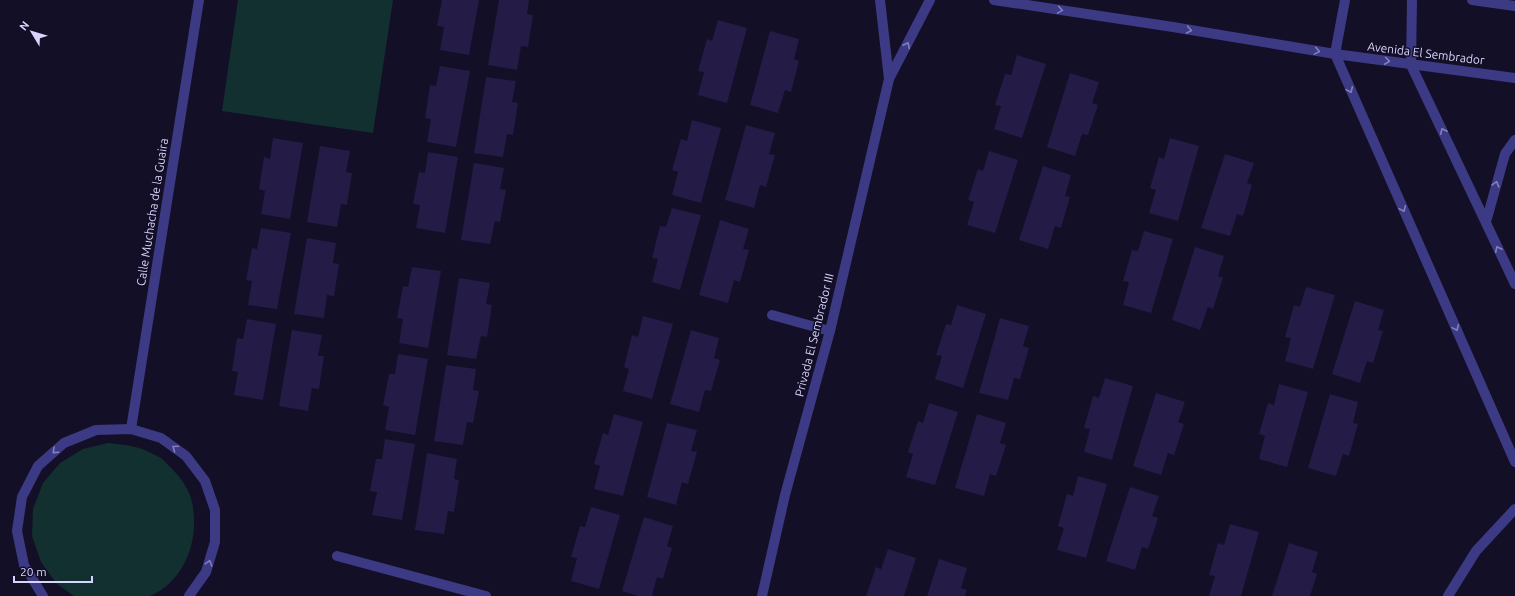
<svg xmlns="http://www.w3.org/2000/svg" width="1515" height="596" font-family="Ubuntu,sans-serif">
  <rect width="100%" height="100%" fill="#130f26"/>
  <g fill="#12302f">
    <path d="M238,0H393L373,133L222,111Z"/>
    <path d="M108,443C127,445 140,446 157,456C162,458 165,462 169,466C178,474 187,486 191,498C201,535 187,580 150,596H74L57,584L41,562L32,536L33,509L43,483L60,463L83,449Z"/>
  </g>
  <g fill="#241b47">
    <path d="M442,0H479L469,55L440,50L444,27L437,26Z"/>
    <path d="M499,0H529L527,14L533,15L528,47L521,46L517,70L488,65Z"/>
    <path d="M718,20L747,28L727,103L698,95L704,72L698,71L707,39L712,41Z"/>
    <path d="M770,31L799,39L794,59L799,61L791,92L785,90L778,113L750,105Z"/>
    <path d="M1017,55L1046,64L1022,138L994,129L1001,106L995,105L1005,74L1011,75Z"/>
    <path d="M440,66L470,71L456,147L427,142L431,119L425,118L430,85L436,86Z"/>
    <path d="M1070,73L1099,82L1092,103L1098,105L1088,135L1082,134L1075,156L1047,147Z"/>
    <path d="M486,77L516,81L512,102L518,103L513,135L507,134L503,157L474,153Z"/>
    <path d="M692,120L721,128L701,203L672,195L678,172L672,170L681,139L687,141Z"/>
    <path d="M746,125L775,133L769,154L775,155L766,187L760,185L754,208L725,200Z"/>
    <path d="M273,138L303,143L290,219L261,214L265,191L259,189L264,157L270,159Z"/>
    <path d="M1170,138L1199,146L1178,221L1149,213L1156,190L1150,188L1159,157L1164,159Z"/>
    <path d="M320,146L350,151L346,172L352,173L347,205L341,204L337,227L307,222Z"/>
    <path d="M989,151L1018,160L995,233L967,225L974,202L968,200L978,169L983,171Z"/>
    <path d="M428,152L458,157L445,233L416,228L420,205L413,204L419,172L425,173Z"/>
    <path d="M1225,154L1254,163L1247,183L1252,185L1243,216L1237,214L1230,236L1201,228Z"/>
    <path d="M474,163L504,168L500,189L506,190L500,222L495,221L490,244L461,240Z"/>
    <path d="M1043,166L1071,175L1065,196L1070,197L1061,228L1055,226L1048,249L1019,240Z"/>
    <path d="M672,208L701,215L680,290L652,282L658,259L652,258L660,226L666,227Z"/>
    <path d="M720,220L749,229L743,249L749,250L740,282L734,280L728,303L699,295Z"/>
    <path d="M261,228L291,233L277,309L248,305L252,281L246,280L252,248L257,249Z"/>
    <path d="M1144,231L1173,239L1151,313L1123,305L1129,282L1123,281L1132,250L1138,251Z"/>
    <path d="M307,238L336,243L333,263L339,264L334,296L327,295L324,318L294,314Z"/>
    <path d="M1195,247L1224,256L1218,276L1223,278L1213,309L1208,307L1200,330L1172,320Z"/>
    <path d="M412,267L441,271L428,348L399,343L403,319L397,318L403,286L408,287Z"/>
    <path d="M459,278L490,283L486,304L492,305L487,337L481,336L476,359L447,355Z"/>
    <path d="M1306,287L1335,295L1313,369L1285,361L1291,338L1285,337L1294,305L1300,307Z"/>
    <path d="M1355,301L1384,310L1378,330L1383,331L1373,363L1367,361L1360,383L1332,374Z"/>
    <path d="M957,305L986,314L963,388L935,379L942,356L936,355L946,324L951,325Z"/>
    <path d="M643,316L673,324L652,399L623,391L629,369L624,367L632,335L638,337Z"/>
    <path d="M1000,318L1029,326L1023,346L1029,348L1020,379L1014,378L1008,400L979,393Z"/>
    <path d="M247,319L276,324L263,400L234,395L238,372L232,371L237,338L243,339Z"/>
    <path d="M292,330L322,335L318,356H324L319,389L312,388L308,411L279,406Z"/>
    <path d="M691,330L719,338L714,358L720,360L711,391L705,390L699,412L670,404Z"/>
    <path d="M398,354L428,359L415,435L385,430L389,407L383,405L389,374H395Z"/>
    <path d="M446,365L476,369L473,390L479,391L473,423L467,422L463,445L434,441Z"/>
    <path d="M1105,378L1133,386L1112,460L1084,452L1090,429L1084,428L1093,396L1099,398Z"/>
    <path d="M1279,384L1308,392L1287,467L1259,459L1265,436L1259,434L1268,403L1274,405Z"/>
    <path d="M1156,393L1185,402L1178,422L1184,424L1174,455L1168,453L1161,475L1133,466Z"/>
    <path d="M1330,394L1358,402L1353,423L1358,424L1349,456L1343,454L1336,476L1308,468Z"/>
    <path d="M929,403L958,412L935,485L906,477L913,454L908,452L918,421L923,423Z"/>
    <path d="M614,414L643,422L623,496L594,489L600,466L594,464L603,433L608,435Z"/>
    <path d="M977,414L1006,423L1000,443L1006,445L996,476L990,474L984,496L955,488Z"/>
    <path d="M667,423L697,430L691,451L697,452L688,484L682,482L676,505L647,497Z"/>
    <path d="M385,439L415,444L402,520L372,515L377,492L370,491L376,459H382Z"/>
    <path d="M427,453L457,459L454,479L459,480L454,512L448,511L444,534L415,530Z"/>
    <path d="M1078,476L1107,484L1086,558L1057,550L1064,528L1058,526L1067,494L1073,496Z"/>
    <path d="M1130,487L1159,496L1152,516L1158,518L1148,549L1142,547L1135,570L1106,561Z"/>
    <path d="M591,507L620,515L599,589L571,581L577,558L571,557L580,526L585,527Z"/>
    <path d="M644,517L673,526L667,546L672,548L663,579L657,577L652,596H638L622,591Z"/>
    <path d="M1230,524L1259,532L1241,596H1209L1215,576L1209,575L1218,543L1224,545Z"/>
    <path d="M1289,543L1318,552L1312,572L1317,574L1310,596H1272Z"/>
    <path d="M888,549L916,558L904,596H866L876,567L881,569Z"/>
    <path d="M939,559L967,568L961,588L967,590L965,596H927Z"/>
  </g>
  <g fill="none" stroke-linecap="round" stroke-linejoin="round">
    <g stroke="#3d3a85" stroke-width="10">
      <path d="M772,315L830,331"/>
      <path d="M337,556L486,596"/>
    </g>
    <g stroke="#3d3a85" stroke-width="10">
      <path d="M880,0L889,79"/>
      <path d="M994,0L1173,27L1335,54L1515,78"/>
      <path d="M1345,0L1335,54L1515,462"/>
      <path d="M1412,0L1411,65L1515,284"/>
      <path d="M1472,0L1515,6"/>
      <path d="M1486,222L1505,154L1515,140"/>
      <path d="M131,429L199,0"/>
      <path d="M43,596L24,565L17,531L22,497L38,466L64,443L96,430L131,429L161,438L186,456L205,481L215,510V542L206,572L189,596"/>
      <path d="M762,596L785,495L830,331L889,79L930,0"/>
      <path d="M1448,596L1476,551L1515,509"/>
    </g>
  </g>
  <defs><path id="oneway-chevron" d="M-2-3.5L2.5 0L-2 3.5" fill="none" stroke-width="1.6" stroke-linecap="round" stroke-linejoin="round"/></defs>
  <g stroke="#837fbc">
    <use href="#oneway-chevron" transform="translate(1060 10) rotate(9)"/>
    <use href="#oneway-chevron" transform="translate(1189 30) rotate(10)"/>
    <use href="#oneway-chevron" transform="translate(907 45) rotate(-63)"/>
    <use href="#oneway-chevron" transform="translate(1317 51) rotate(10)"/>
    <use href="#oneway-chevron" transform="translate(1387 61) rotate(8)"/>
    <use href="#oneway-chevron" transform="translate(1350 90) rotate(66)"/>
    <use href="#oneway-chevron" transform="translate(1443 131) rotate(-115)"/>
    <use href="#oneway-chevron" transform="translate(1496 184) rotate(-74)"/>
    <use href="#oneway-chevron" transform="translate(1403 209) rotate(66)"/>
    <use href="#oneway-chevron" transform="translate(1498 249) rotate(-115)"/>
    <use href="#oneway-chevron" transform="translate(1456 328) rotate(66)"/>
    <use href="#oneway-chevron" transform="translate(175 448) rotate(-145)"/>
    <use href="#oneway-chevron" transform="translate(55 451) rotate(138)"/>
    <use href="#oneway-chevron" transform="translate(209 563) rotate(-73)"/>
  </g>
  <g text-anchor="middle" dominant-baseline="central" stroke-width="3" stroke-linejoin="round" paint-order="stroke">
    <g font-size="12" fill="#d9d4ff" stroke="#130f26">
      <text transform="translate(1426 53) rotate(7)">Avenida El Sembrador</text>
      <text transform="translate(152 212) rotate(-81)">Calle Muchacha de la Guaira</text>
      <text transform="translate(814 335) rotate(-76)">Privada El Sembrador III</text>
    </g>
  </g>
  <g transform="translate(32 32) rotate(308)" stroke="#130f26" stroke-width="3" paint-order="stroke">
  <path d="M0-3L7 15L0 10L-7 15Z" fill="#d9d4ff"/>
  <text y="-6" font-size="11" font-weight="bold" text-anchor="middle" fill="#d9d4ff">N</text>
  </g>
  <path d="M14 576v6h78v-6" fill="none" stroke="#d9d4ff" stroke-width="2"/>
  <text x="20" y="576" font-size="12" fill="#d9d4ff" stroke="#130f26" stroke-width="3" paint-order="stroke">20 m</text>
</svg>
